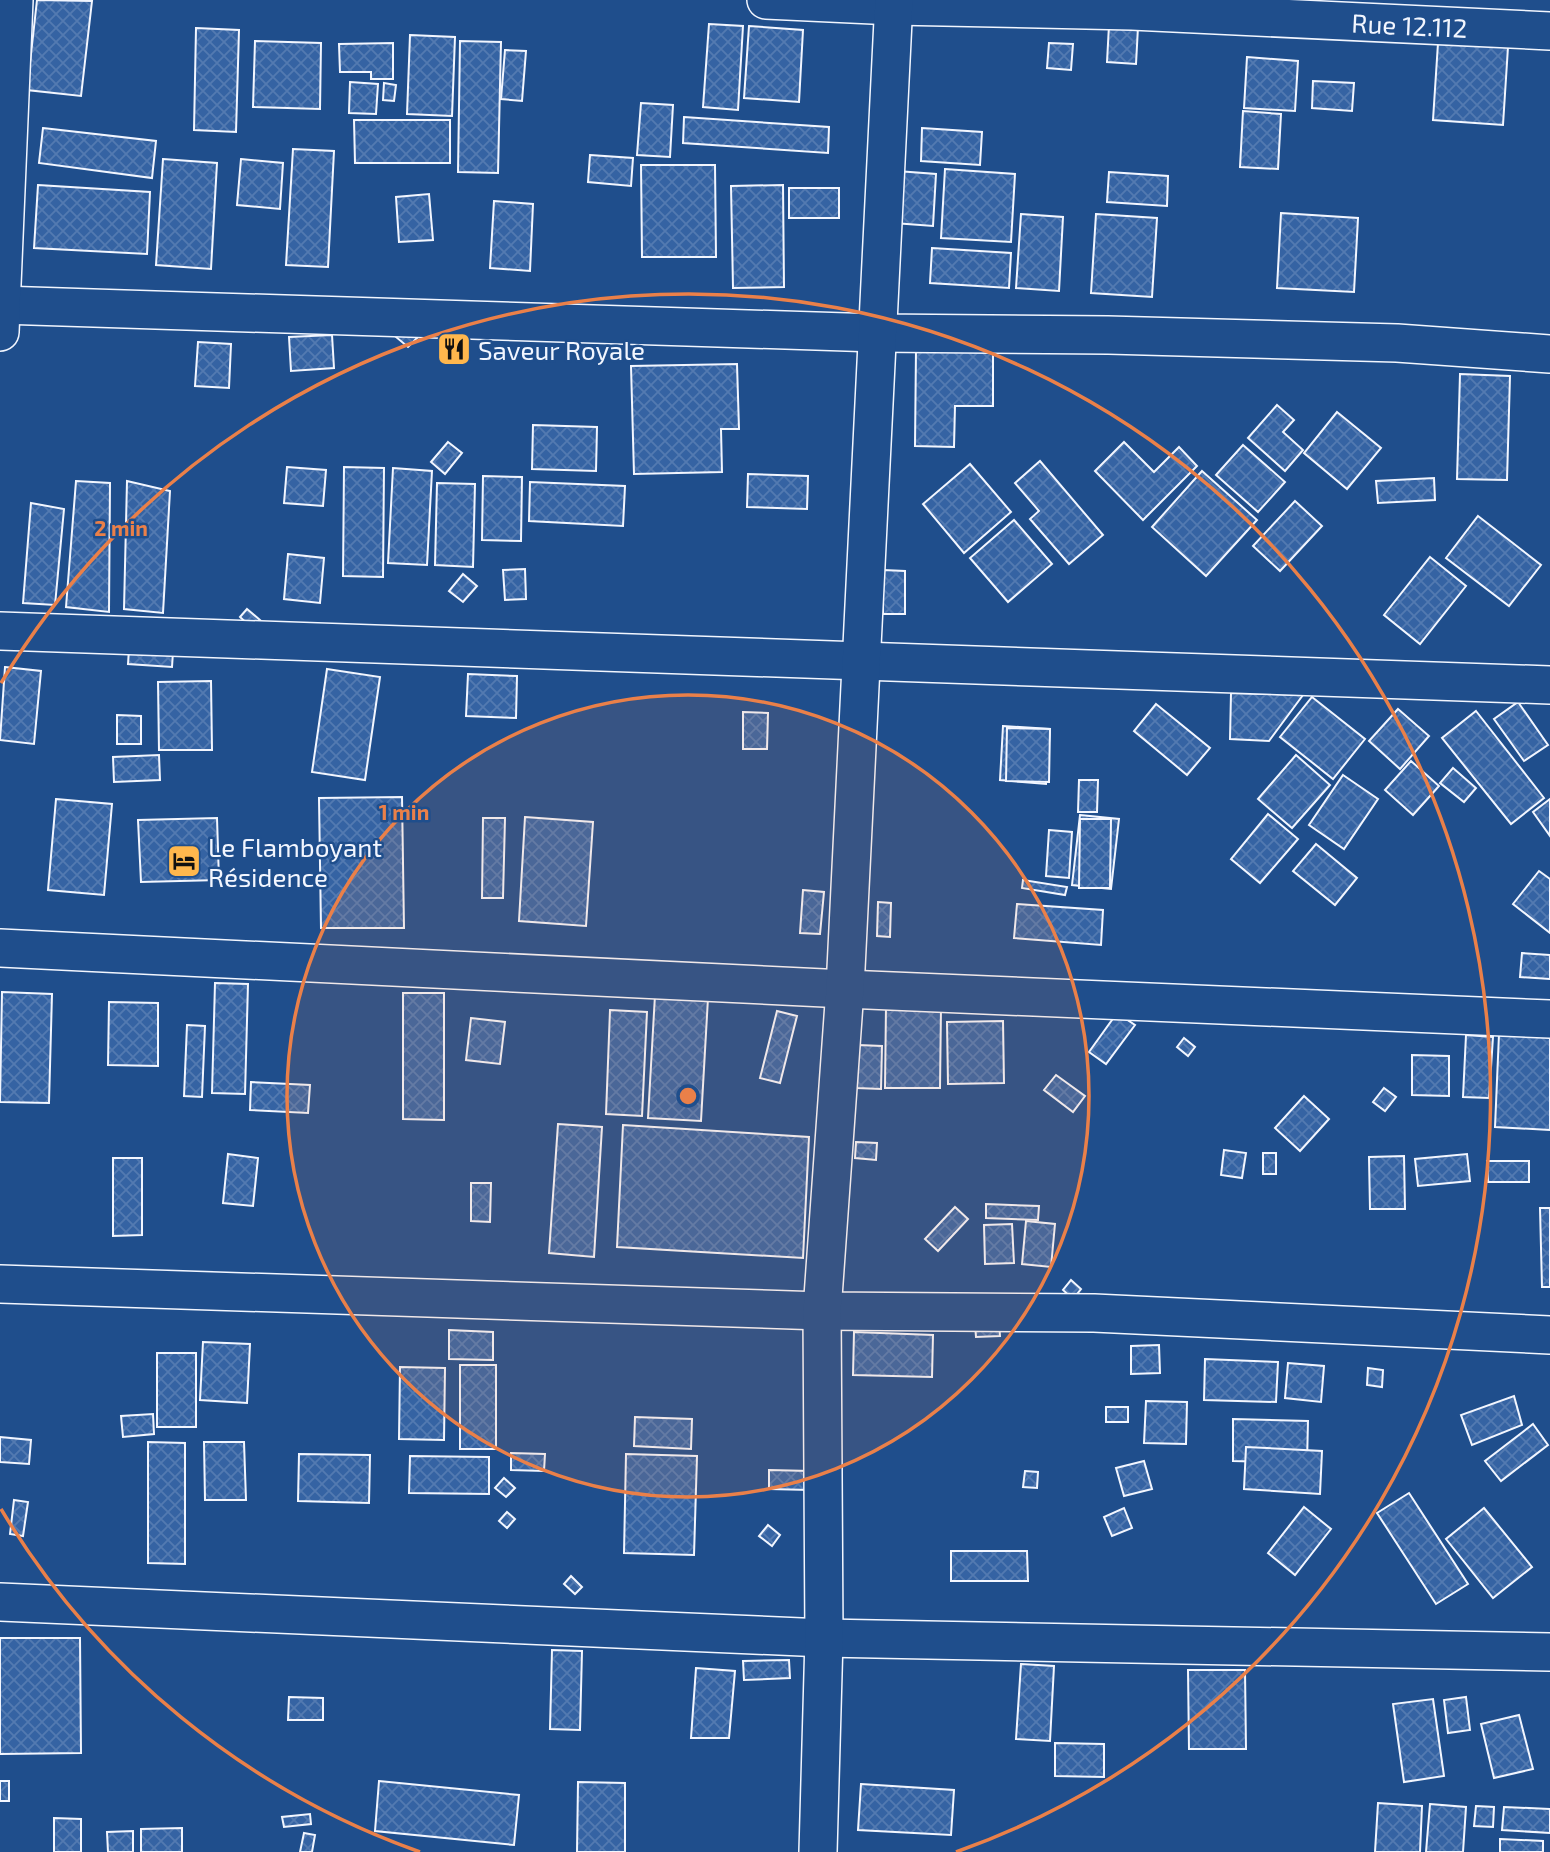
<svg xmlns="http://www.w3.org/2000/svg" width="1550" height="1852" font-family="'Exo 2',sans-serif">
  <defs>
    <pattern id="building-cross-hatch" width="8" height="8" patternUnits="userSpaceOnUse" patternTransform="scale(1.75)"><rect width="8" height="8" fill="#3563a3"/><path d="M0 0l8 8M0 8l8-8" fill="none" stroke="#537ab1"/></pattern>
  </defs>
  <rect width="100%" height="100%" fill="#1f4e8c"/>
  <g fill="url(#building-cross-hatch)" stroke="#f2f6ff" stroke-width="2">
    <path d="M37,0L92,1L81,96L27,90Z"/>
    <path d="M709,24L743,26L738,110L703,107Z"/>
    <path d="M1109,25L1138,27L1136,64L1107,62Z"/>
    <path d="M749,26L803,30L799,102L744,98Z"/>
    <path d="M196,28L239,30L236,132L194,130Z"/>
    <path d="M410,35L455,37L452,116L407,114Z"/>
    <path d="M255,41L321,43L320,109L253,107Z"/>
    <path d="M460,41L501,42L498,173L458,172Z"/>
    <path d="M393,43V79H371V72H340L339,44Z"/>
    <path d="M1049,43L1073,44L1071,70L1047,68Z"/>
    <path d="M1438,43L1508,47L1503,125L1433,120Z"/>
    <path d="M505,50L526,51L522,101L501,99Z"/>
    <path d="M1247,57L1298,61L1295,111L1244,108Z"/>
    <path d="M1313,81L1354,83L1352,111L1312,108Z"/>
    <path d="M350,82L378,84L376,114L349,113Z"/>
    <path d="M384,83L396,85L394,101L383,100Z"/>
    <path d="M641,103L673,105L670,157L637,155Z"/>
    <path d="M1243,111L1281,114L1278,169L1240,167Z"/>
    <path d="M684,117L829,127L828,153L683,143Z"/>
    <path d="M354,120H450V163H355Z"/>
    <path d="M43,128L156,141L152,178L39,163Z"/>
    <path d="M922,128L982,132L980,165L921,161Z"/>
    <path d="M293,149L334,151L328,267L286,265Z"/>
    <path d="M590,155L633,158L631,186L588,182Z"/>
    <path d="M163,159L217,163L211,269L156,265Z"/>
    <path d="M241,159L283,163L280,209L237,205Z"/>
    <path d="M641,165H715L716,257H642Z"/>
    <path d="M945,169L1015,174L1011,242L941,238Z"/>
    <path d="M897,171L936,174L933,226L894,223Z"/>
    <path d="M1109,172L1168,176L1167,206L1107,202Z"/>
    <path d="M38,185L150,192L147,254L34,248Z"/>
    <path d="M783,185L784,287L733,288L731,186Z"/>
    <rect x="789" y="188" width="50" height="30"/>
    <path d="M429,194L433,240L399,242L396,197Z"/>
    <path d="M494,201L533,204L530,271L490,268Z"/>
    <path d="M1281,213L1358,218L1354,292L1277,288Z"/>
    <path d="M1021,214L1063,217L1059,291L1016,288Z"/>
    <path d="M1096,214L1157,218L1152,297L1091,293Z"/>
    <path d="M932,248L1011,253L1009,288L930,283Z"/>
    <path d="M408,324L420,335L408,347L396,337Z"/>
    <path d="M332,335L334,368L291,371L289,337Z"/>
    <path d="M198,342L231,344L229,388L195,386Z"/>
    <path d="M916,349L993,351V406H955L954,447L915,446Z"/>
    <path d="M737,364L739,429H721L722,472L634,474L631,366Z"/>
    <path d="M1460,374L1510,376L1507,480L1457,479Z"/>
    <path d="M1277,405L1294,420L1283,432L1303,450L1285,471L1248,438Z"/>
    <path d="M1337,412L1381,448L1347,489L1304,453Z"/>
    <path d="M533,425L597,427L596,471L532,469Z"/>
    <path d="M448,442L462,453L445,474L431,462Z"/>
    <path d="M1124,442L1154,472L1179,447L1197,466L1143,520L1095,471Z"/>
    <path d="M1243,445L1285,482L1258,512L1216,475Z"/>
    <path d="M1040,461L1103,535L1069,564L1030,519L1039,511L1015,483Z"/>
    <path d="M970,464L1011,512L964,553L923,504Z"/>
    <path d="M287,467L326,470L323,506L284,503Z"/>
    <path d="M344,467L384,468L383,577L343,576Z"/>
    <path d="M393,468L432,471L427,565L388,563Z"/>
    <path d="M1202,471L1257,520L1206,576L1152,527Z"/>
    <path d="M748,474L808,476L807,509L747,507Z"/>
    <path d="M483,476L522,477L521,541L482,540Z"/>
    <path d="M1434,478L1435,500L1378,503L1376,481Z"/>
    <path d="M76,481L110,483L109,612L66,607Z"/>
    <path d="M127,481L170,491L163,613L124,609Z"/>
    <path d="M530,482L625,486L623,526L529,521Z"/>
    <path d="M437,483L475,484L473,567L435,565Z"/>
    <path d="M1295,501L1322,526L1280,571L1253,546Z"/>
    <path d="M31,503L64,509L55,605L23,603Z"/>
    <path d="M1478,516L1541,565L1509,606L1446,558Z"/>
    <path d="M1014,520L1052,564L1008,602L970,558Z"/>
    <path d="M288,554L324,558L320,603L284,599Z"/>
    <path d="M1430,557L1466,586L1420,644L1384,615Z"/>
    <path d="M525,569L526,599L505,600L503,570Z"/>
    <path d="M883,570L905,571V614H883Z"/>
    <path d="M463,574L477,586L463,602L449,591Z"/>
    <path d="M247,609L260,620L252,628L240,617Z"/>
    <path d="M129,649L173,652L172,667L128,664Z"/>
    <path d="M5,667L41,671L34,744L0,740Z"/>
    <path d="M327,669L380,677L365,780L312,772Z"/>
    <path d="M468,674L517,676L516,718L466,716Z"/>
    <path d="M211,681L212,750H159L158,682Z"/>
    <path d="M1231,693L1303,695L1269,741L1230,739Z"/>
    <path d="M1312,697L1365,739L1333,779L1280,737Z"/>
    <path d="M1518,702L1548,745L1524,761L1494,719Z"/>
    <path d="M1156,704L1210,748L1187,775L1134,731Z"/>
    <path d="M1398,709L1429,736L1400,769L1369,741Z"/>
    <path d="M1476,711L1544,798L1511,824L1442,738Z"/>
    <path d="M743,712L768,713L767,749H743Z"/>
    <path d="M117,715L141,716V744H117Z"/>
    <path d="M1003,726L1050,729L1046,784L1000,780Z"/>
    <path d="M1007,728L1050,729L1049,782L1006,781Z"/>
    <path d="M159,755L160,780L114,782L113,757Z"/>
    <path d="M1296,755L1330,785L1292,828L1258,799Z"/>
    <path d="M1411,761L1439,786L1413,815L1385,790Z"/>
    <path d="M1453,768L1476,788L1464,802L1440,783Z"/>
    <path d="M1343,775L1378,799L1344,849L1309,825Z"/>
    <path d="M1079,780H1098L1097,812H1078Z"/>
    <path d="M402,797L404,928H321L319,798Z"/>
    <path d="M56,799L112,804L104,895L48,890Z"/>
    <path d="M1550,799V836L1533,812Z"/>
    <path d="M1268,814L1298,839L1260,883L1231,859Z"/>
    <path d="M1080,815L1119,819L1111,889L1072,885Z"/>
    <path d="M525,817L593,822L586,926L519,921Z"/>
    <path d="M217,818L219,880L141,882L138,820Z"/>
    <path d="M483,818H505L503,898H482Z"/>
    <path d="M1080,819H1111L1110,888H1079Z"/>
    <path d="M1049,830L1072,832L1069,878L1046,876Z"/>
    <path d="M1316,844L1357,878L1335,905L1293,871Z"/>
    <path d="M1539,871L1550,879V933L1513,904Z"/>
    <path d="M1023,880L1067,887L1065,895L1022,888Z"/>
    <path d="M803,890L824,892L820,934L800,933Z"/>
    <path d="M878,902L891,903L890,937L877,936Z"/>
    <path d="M1017,904L1103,910L1101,945L1014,938Z"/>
    <path d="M1522,953L1550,955V979L1520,977Z"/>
    <path d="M215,983L248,984L245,1094L212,1093Z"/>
    <path d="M2,992L52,994L49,1103L0,1102Z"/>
    <path d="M403,993H444V1120L403,1119Z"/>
    <path d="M655,995L708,998L701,1121L648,1118Z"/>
    <path d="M109,1002L158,1003V1066L108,1065Z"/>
    <path d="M886,1006L941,1007L940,1088H885Z"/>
    <path d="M610,1010L647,1012L642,1116L606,1114Z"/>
    <path d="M777,1011L797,1016L780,1083L760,1078Z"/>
    <path d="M1117,1013L1135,1025L1106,1064L1089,1052Z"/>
    <path d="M471,1018L505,1022L500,1064L466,1060Z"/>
    <path d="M1003,1021L1004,1083L948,1084L947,1022Z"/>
    <path d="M187,1025L205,1026L202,1097L184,1096Z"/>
    <path d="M1499,1034L1550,1037V1130L1495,1127Z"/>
    <path d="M1466,1035L1493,1037L1489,1098L1463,1097Z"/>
    <path d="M1184,1038L1195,1047L1188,1056L1177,1047Z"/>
    <path d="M858,1045L882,1046L881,1089L857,1088Z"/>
    <path d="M1412,1055L1449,1056V1096L1412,1095Z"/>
    <path d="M1056,1075L1085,1096L1073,1112L1044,1090Z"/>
    <path d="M251,1082L310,1085L308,1113L250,1110Z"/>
    <path d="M1384,1088L1396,1097L1385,1111L1373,1102Z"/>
    <path d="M1304,1096L1329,1119L1300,1151L1275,1128Z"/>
    <path d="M558,1124L602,1127L594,1257L549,1253Z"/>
    <path d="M623,1125L809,1137L803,1258L617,1247Z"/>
    <path d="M856,1142L877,1143L876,1160L855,1158Z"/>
    <path d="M1224,1150L1246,1153L1242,1178L1221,1175Z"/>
    <rect x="1263" y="1153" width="13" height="21"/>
    <path d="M228,1154L258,1158L253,1206L223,1203Z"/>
    <path d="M1467,1154L1470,1181L1418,1186L1415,1159Z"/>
    <path d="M1404,1156L1405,1209H1370L1369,1157Z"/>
    <path d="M113,1158H142V1235L113,1236Z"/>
    <path d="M1487,1161H1529V1182H1488Z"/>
    <path d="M471,1183H491L490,1222L471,1221Z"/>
    <path d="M986,1204L1039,1206L1038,1220L986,1218Z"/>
    <path d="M955,1207L968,1219L938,1251L925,1239Z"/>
    <path d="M1540,1208H1550V1287H1542Z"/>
    <path d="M1026,1221L1055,1224L1051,1267L1022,1264Z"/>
    <path d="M1012,1224L1014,1263L985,1264L984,1225Z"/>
    <path d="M1071,1280L1081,1289L1073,1299L1063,1290Z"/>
    <path d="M999,1323L1000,1336L976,1337L975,1324Z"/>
    <path d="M449,1330L493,1332V1360L449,1359Z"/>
    <path d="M854,1332L933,1335L932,1377L853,1375Z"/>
    <path d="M203,1342L250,1344L247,1403L200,1400Z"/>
    <path d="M1159,1345L1160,1373L1131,1374V1346Z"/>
    <rect x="157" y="1353" width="39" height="74"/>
    <path d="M1205,1359L1278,1362L1276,1402L1204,1400Z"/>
    <path d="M1288,1363L1324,1366L1321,1402L1285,1398Z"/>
    <rect x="460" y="1365" width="36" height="84"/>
    <path d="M400,1367L445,1368L444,1440L399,1439Z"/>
    <path d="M1368,1368L1383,1370L1382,1387L1367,1385Z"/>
    <path d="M1514,1396L1522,1425L1472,1445L1461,1415Z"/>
    <path d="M1146,1401L1187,1402L1186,1444L1144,1443Z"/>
    <rect x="1106" y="1407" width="22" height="15"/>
    <path d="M153,1414L154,1434L123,1437L121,1416Z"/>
    <path d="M635,1417L692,1419L691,1449L634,1446Z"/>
    <path d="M1233,1419L1308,1421L1307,1463L1233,1461Z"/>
    <path d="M1533,1424L1548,1445L1501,1481L1485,1461Z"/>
    <path d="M0,1437L31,1440L29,1464L0,1462Z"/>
    <path d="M148,1442L185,1443V1564L148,1563Z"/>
    <path d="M204,1442H244L246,1500H205Z"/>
    <path d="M1246,1447L1322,1451L1320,1494L1244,1489Z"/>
    <path d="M511,1453L545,1454L544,1471L511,1470Z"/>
    <path d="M299,1454L370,1455L369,1503L298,1501Z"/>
    <path d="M626,1454L697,1456L694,1555L624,1553Z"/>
    <path d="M410,1456L489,1457V1494L409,1493Z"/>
    <path d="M1144,1461L1152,1489L1124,1496L1116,1468Z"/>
    <path d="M769,1470L810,1471V1490L769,1489Z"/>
    <path d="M1025,1471L1038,1472L1037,1488L1023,1487Z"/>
    <path d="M504,1478L515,1488L506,1497L495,1488Z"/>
    <path d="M1409,1493L1468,1584L1436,1604L1377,1513Z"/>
    <path d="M14,1500L28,1502L23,1536L10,1534Z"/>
    <path d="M1304,1507L1331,1529L1295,1575L1268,1553Z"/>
    <path d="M1124,1508L1132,1528L1112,1536L1104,1517Z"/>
    <path d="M1484,1508L1532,1567L1493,1598L1446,1539Z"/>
    <path d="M507,1512L515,1519L507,1528L499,1521Z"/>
    <path d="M768,1525L780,1535L772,1546L759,1536Z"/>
    <path d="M951,1551H1027L1028,1581H951Z"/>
    <path d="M571,1576L582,1587L575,1594L564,1584Z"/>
    <path d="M0,1638H80L81,1753L0,1754Z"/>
    <path d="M552,1650L582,1651L580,1730L550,1729Z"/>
    <path d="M789,1660L790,1678L744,1680L743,1661Z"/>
    <path d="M1021,1664L1054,1666L1050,1741L1016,1739Z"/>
    <path d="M696,1668L735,1671L729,1738H691Z"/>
    <path d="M1188,1670H1245L1246,1749H1189Z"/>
    <path d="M289,1697L323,1698V1720H288Z"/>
    <path d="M1466,1697L1470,1730L1448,1733L1444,1700Z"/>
    <path d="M1433,1699L1444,1776L1404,1782L1393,1704Z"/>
    <path d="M1519,1715L1533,1769L1494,1778L1481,1724Z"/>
    <path d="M1055,1743L1104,1744V1777L1055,1776Z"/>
    <rect x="0" y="1781" width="9" height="20"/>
    <path d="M379,1781L519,1795L514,1845L375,1831Z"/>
    <path d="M578,1782L625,1783V1852H577Z"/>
    <path d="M861,1784L954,1790L951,1835L858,1830Z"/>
    <path d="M1378,1803L1422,1806L1420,1852H1375Z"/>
    <path d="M1430,1804L1466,1807L1463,1852H1426Z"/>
    <path d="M1476,1806L1494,1807L1493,1827L1474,1826Z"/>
    <path d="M1504,1807L1550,1809V1833L1502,1830Z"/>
    <path d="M310,1814L311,1824L284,1827L282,1817Z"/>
    <path d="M54,1818L81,1819V1852H54Z"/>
    <path d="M182,1828V1852H141V1829Z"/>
    <path d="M133,1831V1852H108L107,1832Z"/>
    <path d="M304,1833L315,1835L312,1852H300Z"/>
    <path d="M1500,1839L1543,1841V1852H1500Z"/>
  </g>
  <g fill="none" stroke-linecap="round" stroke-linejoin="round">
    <g stroke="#f2f6ff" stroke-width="40">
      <g id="minor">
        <path id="s1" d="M766,0L894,6L1132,11L1550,31"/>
        <path d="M0,305L877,333L1108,335L1397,343L1550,354"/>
        <path d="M0,332L14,0"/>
        <path d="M0,631L1550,685"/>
        <path d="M0,948L845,989L1550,1019"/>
        <path d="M0,1284L822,1311L1094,1313L1550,1335"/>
        <path d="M0,1602L824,1638L1550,1652"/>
        <path d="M818,1852L824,1638L822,1311L845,989L894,0"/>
      </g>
    </g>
    <use href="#minor" stroke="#1f4e8c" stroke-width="37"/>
  </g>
  <circle cx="688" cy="1096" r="401" fill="#ea8049" fill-opacity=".12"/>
  <g fill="none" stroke="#ea8049" stroke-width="3.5">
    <circle cx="688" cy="1096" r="401"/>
    <path d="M420 1852A802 802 0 0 1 1 1509M1 683A802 802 0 1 1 956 1852"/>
  </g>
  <defs>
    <g id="restaurant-square" transform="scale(1.75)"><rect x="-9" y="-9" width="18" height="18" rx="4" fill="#ffb74d" stroke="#1f4e8c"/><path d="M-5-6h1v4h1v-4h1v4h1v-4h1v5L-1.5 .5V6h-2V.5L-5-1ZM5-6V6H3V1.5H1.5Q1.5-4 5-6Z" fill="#111"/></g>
    <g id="hotel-square" transform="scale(1.75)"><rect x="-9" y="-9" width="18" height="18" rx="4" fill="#ffb74d" stroke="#1f4e8c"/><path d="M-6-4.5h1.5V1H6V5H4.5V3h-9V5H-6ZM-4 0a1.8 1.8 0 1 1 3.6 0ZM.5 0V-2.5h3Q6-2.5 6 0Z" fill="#111"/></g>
  </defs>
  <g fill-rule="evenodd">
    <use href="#restaurant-square" x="454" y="349"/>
    <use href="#hotel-square" x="184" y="861"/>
  </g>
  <g text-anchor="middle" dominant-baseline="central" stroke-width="5" stroke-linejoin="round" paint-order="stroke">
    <g font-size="26" fill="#f2f6ff" stroke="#1f4e8c">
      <text stroke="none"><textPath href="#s1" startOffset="644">Rue 12.112</textPath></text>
    </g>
    <g font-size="26" fill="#f2f6ff" stroke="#1f4e8c" text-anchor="start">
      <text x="478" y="349">Saveur Royale</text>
      <text x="208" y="846">Le Flamboyant<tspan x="208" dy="30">Résidence</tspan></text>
    </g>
  </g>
  <circle cx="688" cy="1096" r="10" fill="#ea8049" stroke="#1f4e8c" stroke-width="3.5"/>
  <g font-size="21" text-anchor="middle" font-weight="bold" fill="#ea8049" stroke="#1f4e8c" stroke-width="5" stroke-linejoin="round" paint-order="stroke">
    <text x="121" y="536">2 min</text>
    <text x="404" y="820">1 min</text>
  </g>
</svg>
